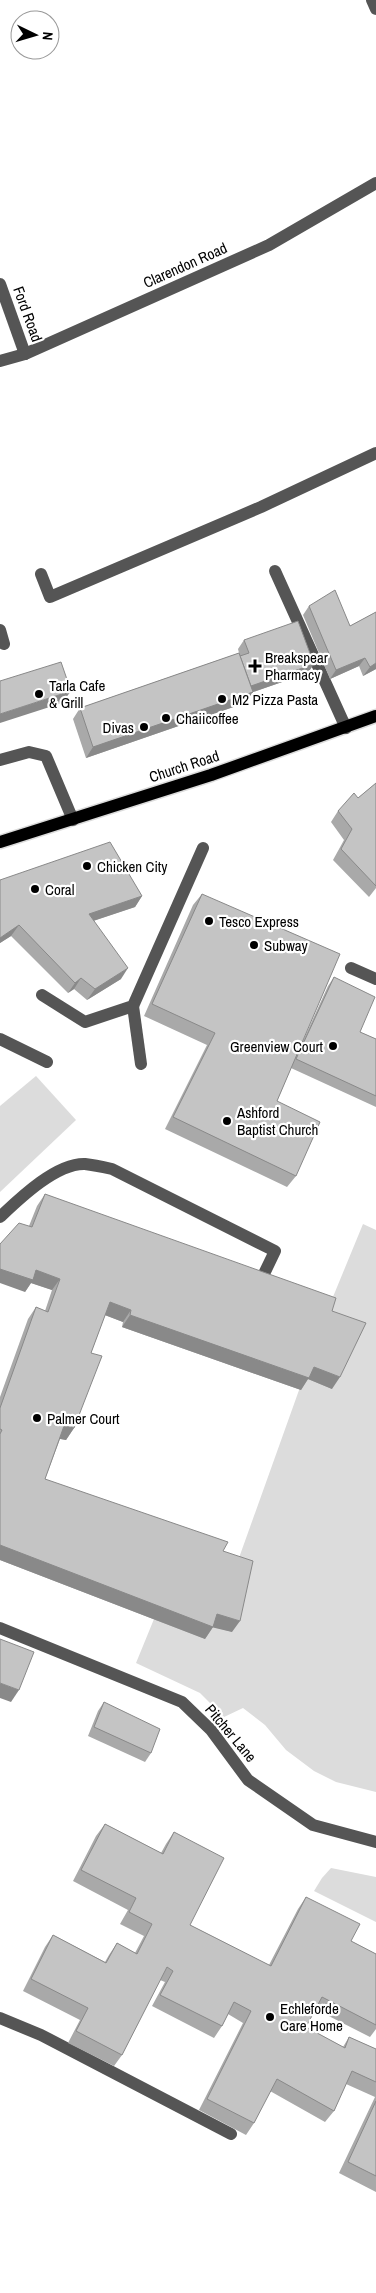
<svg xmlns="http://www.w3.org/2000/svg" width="376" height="2293" font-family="'Archivo Narrow',sans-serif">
  <rect width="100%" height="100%" fill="#fff"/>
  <g fill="#dcdcdc">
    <path d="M36,1076L76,1120L0,1192V1106Z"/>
    <path d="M363,1224L376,1230V1792L336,1782L314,1771L286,1750L265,1725L243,1708L224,1717L200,1693L136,1663L154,1619L205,1639L209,1626L232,1632L235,1569L328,1309Z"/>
    <path d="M331,1868L376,1877V1922L314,1891L322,1878Z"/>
  </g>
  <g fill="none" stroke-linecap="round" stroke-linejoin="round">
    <g stroke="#dbdbdb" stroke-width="15">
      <path id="major" d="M0,842L211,775L376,716"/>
    </g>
    <g stroke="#555" stroke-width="12">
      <path d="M372,0L376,9"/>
      <path d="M0,284L25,354"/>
      <path d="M0,361L25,354L269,245L376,183"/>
      <path d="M275,571L346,728"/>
      <path d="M41,574L50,597L261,507L376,453"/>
      <path d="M0,630L4,644"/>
      <path d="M0,760L29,752L46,756L73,820"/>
      <path d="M351,968L376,979"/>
      <path d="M42,995L85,1022L133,1006L203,848"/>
      <path d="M133,1006L141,1064"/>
      <path d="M0,1039L47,1062"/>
      <path d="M0,1217C19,1199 56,1163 85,1164C94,1165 103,1167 112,1169L275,1251L262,1278"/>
      <path d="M0,1628L182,1702L211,1730L248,1780L313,1825L376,1842"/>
      <path d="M0,2018L41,2035L231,2134"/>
    </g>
    <use href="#major" stroke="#000" stroke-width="12"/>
  </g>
  <g fill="#a9a9a9">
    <path d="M309,606L350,626L376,612V669L363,676L359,666L330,679L303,615Z"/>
    <path d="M244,640L308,673L253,692L245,703L86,758L73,719L80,708L239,653L238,649Z"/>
    <path d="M376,783V888L369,897L333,860L344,840L331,822L338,811L358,798Z"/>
    <path d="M0,880L142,896L135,907L93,921L121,979L87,1000L74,989L68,993L11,936L0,943Z"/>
    <path d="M202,894L302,1043L328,986L334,977L360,1032L376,1039V1107L291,1068L277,1101L296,1176L287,1187L165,1129L207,1045L144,1016L193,905Z"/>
    <path d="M45,1194L332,1311V1389L308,1379L301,1390L122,1327L123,1322L105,1315L91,1353L74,1428L66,1440L60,1439L45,1479L223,1551L232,1632L213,1627L205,1639L0,1560V1397L28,1319L36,1307L45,1311L52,1290L31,1283L25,1292L29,1226L37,1206Z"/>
    <path d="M104,1702L151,1753L145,1762L88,1736L98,1711Z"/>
    <path d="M105,1824L161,1853L166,1844L174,1832L190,1925L269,1965L298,1909L306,1897L351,1941L376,1954V2029L370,2037L315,2009L306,2027L343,2047L349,2037L376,2049V2192L339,2173L375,2097L346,2084L334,2111L325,2122L270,2091L254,2123L246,2135L199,2110L243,2023L228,2014L222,2026L214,2038L152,2006L165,1982L160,1980L122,2055L114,2066L68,2043L80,2020L23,1991L45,1947L53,1935L105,1962L109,1955L117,1943L135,1953L144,1936L120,1924L128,1910L73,1881L96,1836Z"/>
  </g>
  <g fill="#898989">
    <path d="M365,658L359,666L330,679L336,670Z"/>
    <path d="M376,663V669L363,676L370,667Z"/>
    <path d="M314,664L308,673L253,692L245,703L86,758L93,747L250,686Z"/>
    <path d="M71,691L62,703L0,723V714Z"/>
    <path d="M142,896L135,907L81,925L89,914Z"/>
    <path d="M19,925L11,936L0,943V938Z"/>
    <path d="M128,968L121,979L87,1000L95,989Z"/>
    <path d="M81,978L74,989L68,993L75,983Z"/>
    <path d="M0,1269L36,1270L60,1279L52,1290L31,1283L25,1292L0,1283Z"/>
    <path d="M110,1302L131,1310L123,1322L102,1314Z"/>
    <path d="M130,1315L314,1367L340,1377L332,1389L308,1379L301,1390L122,1327Z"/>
    <path d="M64,1426L74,1428L66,1440L56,1438Z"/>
    <path d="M0,1545L217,1614L240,1621L232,1632L211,1627H213L205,1639L0,1560Z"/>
    <path d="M0,1683L19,1690L11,1702L0,1698Z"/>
  </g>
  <g fill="#c4c4c4" stroke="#898989">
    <path d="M335,590L350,626L376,612V663L370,667L365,658L336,670L309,606Z"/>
    <path d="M298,621L314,664L251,686L240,656L249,653L244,640Z"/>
    <path d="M239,653L253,692L93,747L80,708Z"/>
    <path d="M61,662L71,691L0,714V681Z"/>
    <path d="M376,783V886L341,849L352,829L338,811L354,793L358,798Z"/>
    <path d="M110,842L142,896L89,914L128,968L95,989L81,978L75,983L19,925L0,938V880Z"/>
    <path d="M202,894L340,954L277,1101L320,1122L296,1176L173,1117L215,1033L152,1004Z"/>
    <path d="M334,977L375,997L360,1032L376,1039V1096L296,1059Z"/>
    <path d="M45,1194L336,1298L332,1311L366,1323L340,1377L314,1367L309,1378L130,1315L131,1310L110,1302L91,1353L102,1356L74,1428L64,1426L45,1479L228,1542L223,1551L253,1561L240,1621L217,1614L213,1627L0,1545V1434L2,1430L0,1429V1408L36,1307L48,1312L60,1279L36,1270L33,1280L0,1269V1244L19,1223L32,1227Z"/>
    <path d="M0,1639L34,1652L19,1690L0,1683Z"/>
    <path d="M104,1702L160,1729L151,1753L94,1727Z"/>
    <path d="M105,1824L163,1854L174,1832L224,1858L190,1925L271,1966L306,1897L360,1924L351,1941L376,1954V2025L322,1997L306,2027L345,2048L349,2037L376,2049V2082L352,2071L334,2111L277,2079L254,2123L207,2099L251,2011L234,2002L222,2026L160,1995L173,1971L167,1967L122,2055L76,2031L88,2008L31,1979L53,1935L106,1963L117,1943L137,1954L152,1924L129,1912L136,1898L81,1870Z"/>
    <path d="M376,2101V2176L348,2162Z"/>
  </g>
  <g fill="#000" stroke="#fff" stroke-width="2">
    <path d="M252.5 658.5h5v5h5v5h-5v5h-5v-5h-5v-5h5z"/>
    <circle cx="39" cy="694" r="5"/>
    <circle cx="222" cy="699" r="5"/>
    <circle cx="166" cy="718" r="5"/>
    <circle cx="144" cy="727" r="5"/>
    <circle cx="87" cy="866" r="5"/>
    <circle cx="35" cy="889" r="5"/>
    <circle cx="209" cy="921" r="5"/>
    <circle cx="254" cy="945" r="5"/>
    <circle cx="333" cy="1046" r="5"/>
    <circle cx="227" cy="1121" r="5"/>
    <circle cx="37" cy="1418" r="5"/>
    <circle cx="270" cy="2017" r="5"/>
  </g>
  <g text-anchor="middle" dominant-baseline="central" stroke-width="4.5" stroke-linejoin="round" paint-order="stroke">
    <g font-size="15" fill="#000" stroke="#fff">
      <text transform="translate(185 265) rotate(-24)">Clarendon Road</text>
      <text transform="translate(28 314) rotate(70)">Ford Road</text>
      <text transform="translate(184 766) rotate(-18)">Church Road</text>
      <text transform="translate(231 1733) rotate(50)">Pitcher Lane</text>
    </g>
    <g font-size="15" fill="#000" stroke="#fff" text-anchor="start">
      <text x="265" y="657">Breakspear<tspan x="265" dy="17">Pharmacy</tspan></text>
      <text x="49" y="685">Tarla Cafe<tspan x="49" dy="17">&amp; Grill</tspan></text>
      <text x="232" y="699">M2 Pizza Pasta</text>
      <text x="176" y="718">Chaiicoffee</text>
      <text x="134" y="727" text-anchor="end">Divas</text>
      <text x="97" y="866">Chicken City</text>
      <text x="45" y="889">Coral</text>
      <text x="219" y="921">Tesco Express</text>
      <text x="264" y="945">Subway</text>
      <text x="323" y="1046" text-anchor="end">Greenview Court</text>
      <text x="237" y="1112">Ashford<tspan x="237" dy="17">Baptist Church</tspan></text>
      <text x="47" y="1418">Palmer Court</text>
      <text x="280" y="2008">Echleforde<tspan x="280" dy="17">Care Home</tspan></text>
    </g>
  </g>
  <g transform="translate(35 35) rotate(95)"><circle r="24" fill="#ffffff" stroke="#999999"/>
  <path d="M0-4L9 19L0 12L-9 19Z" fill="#000000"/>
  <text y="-8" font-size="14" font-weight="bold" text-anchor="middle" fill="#000000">N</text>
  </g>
</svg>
